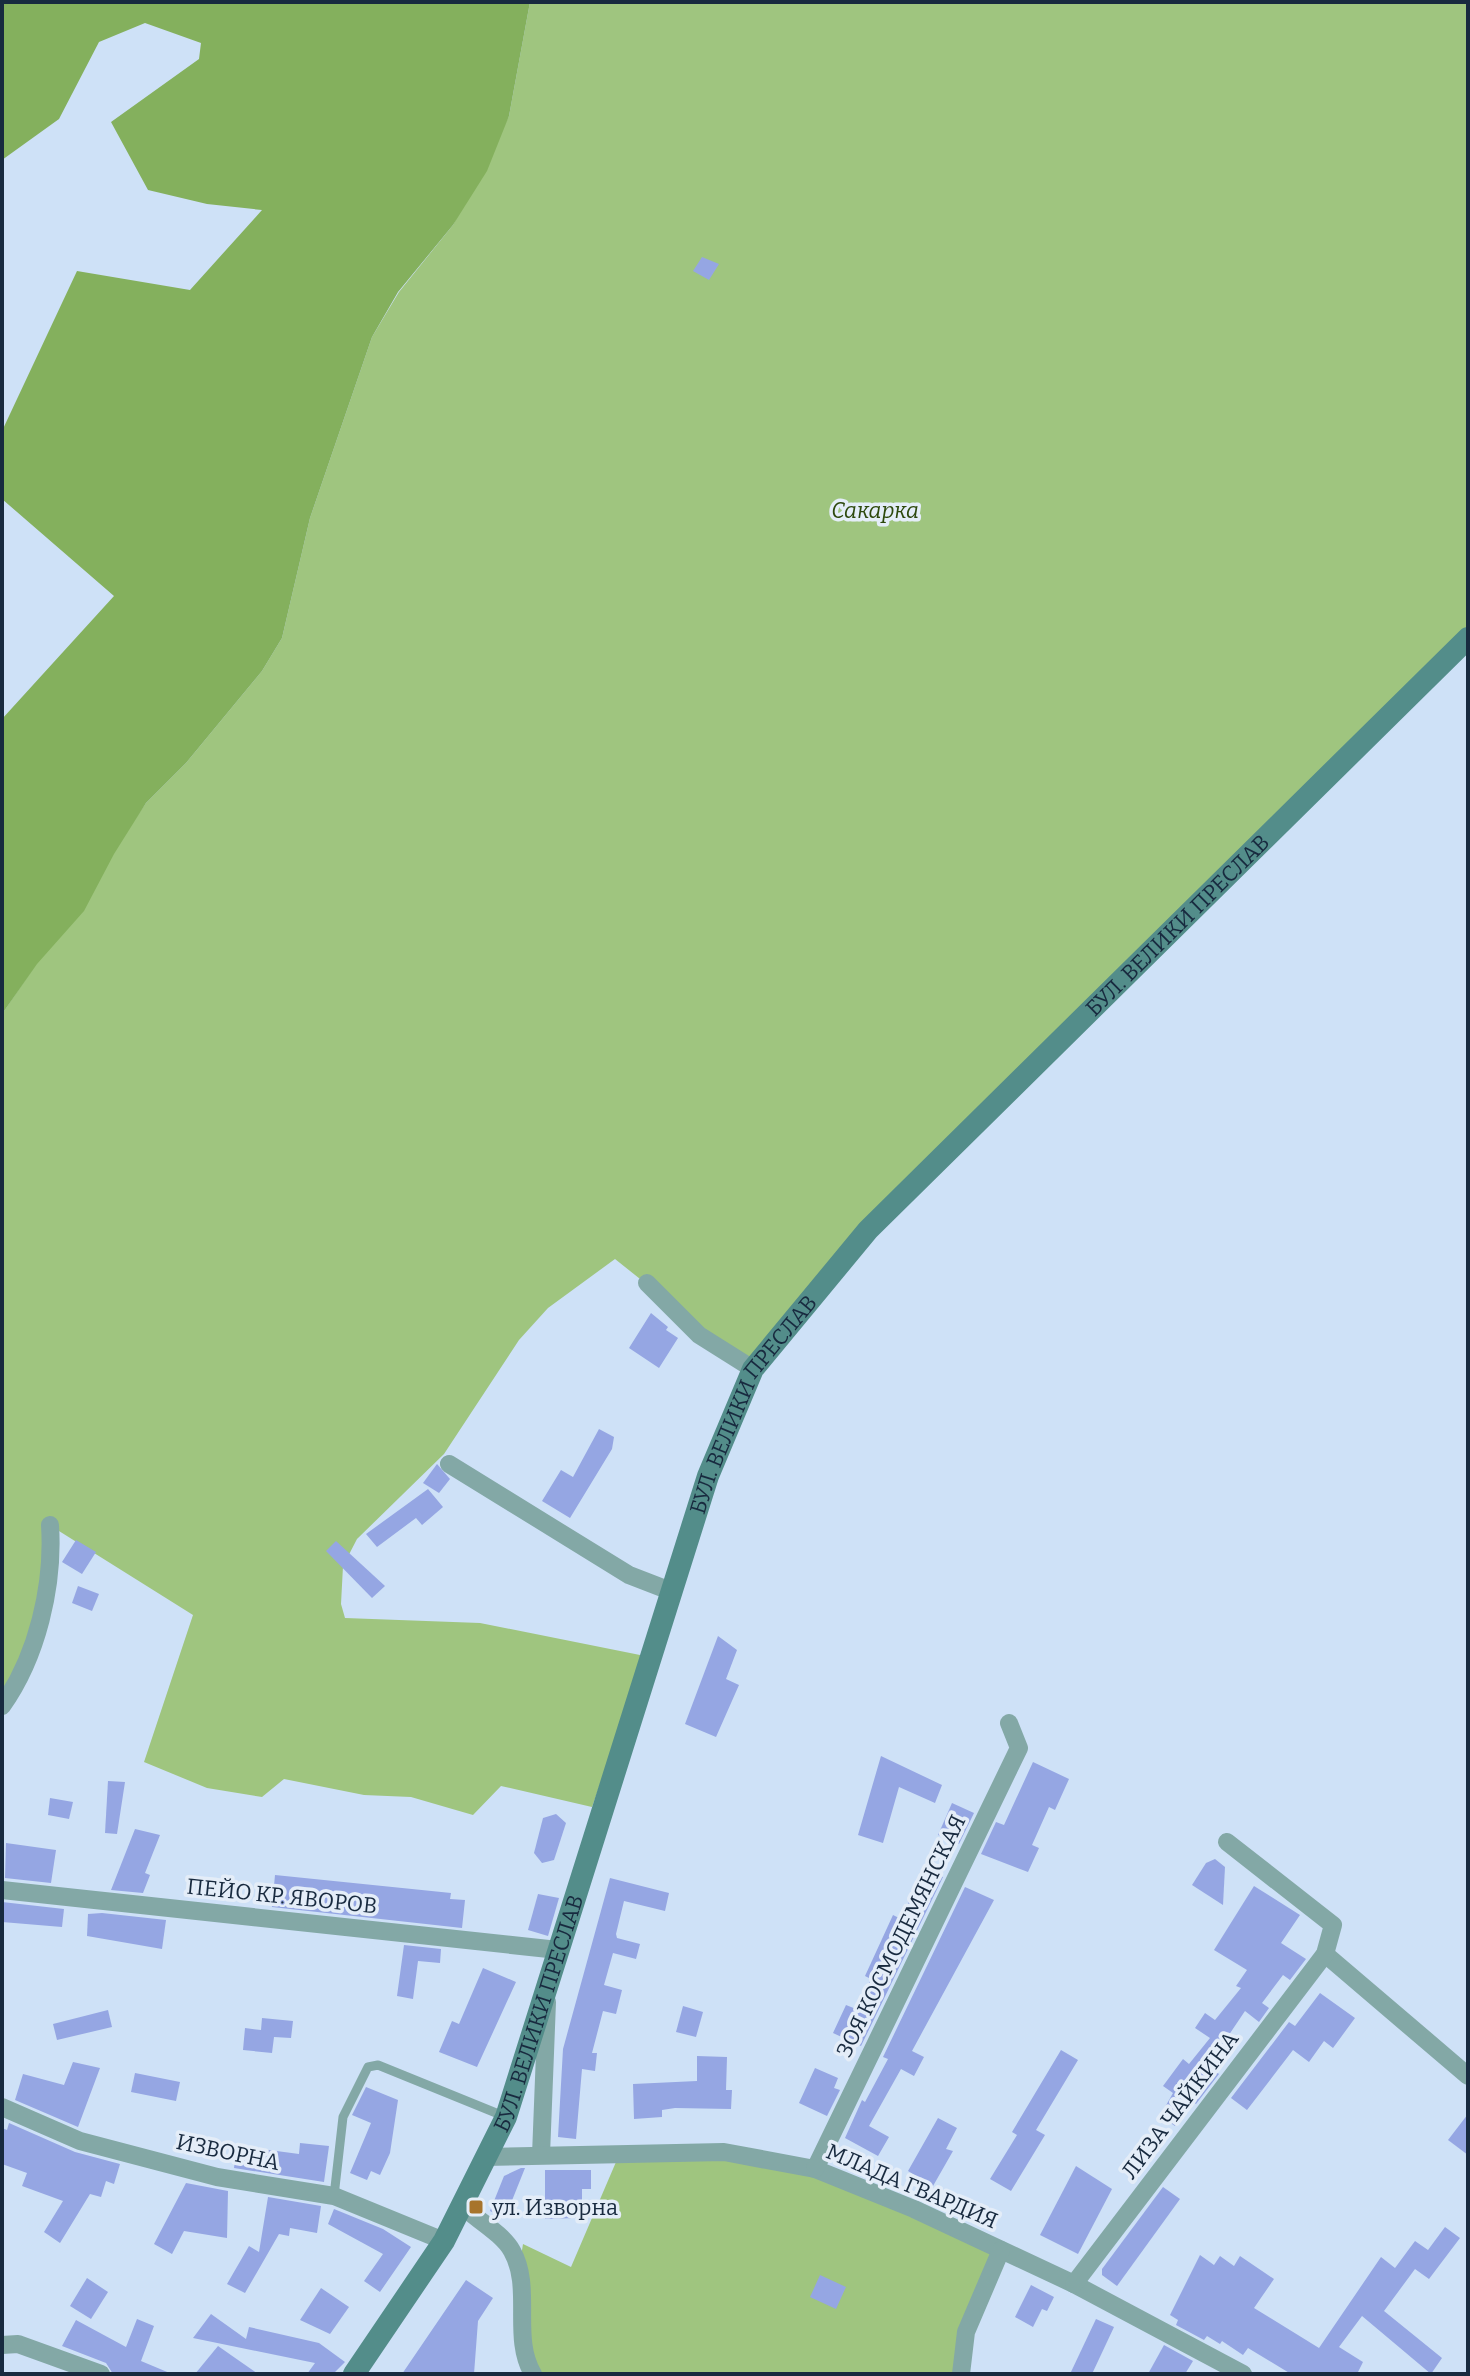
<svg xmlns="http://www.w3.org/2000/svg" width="1470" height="2376" font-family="Bitter,serif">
  <rect width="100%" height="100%" fill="#cee1f7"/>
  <g fill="#9fc57f">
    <path d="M530,2H1468V638L868,1230L753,1369L615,1259L548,1308L519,1340L444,1454L357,1539L343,1566L341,1604L345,1618L480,1623L645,1656L592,1807L501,1786L473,1815L411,1797L364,1795L284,1779L262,1797L207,1788L144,1762L193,1615L51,1526L37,1632L2,1706V1014L146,803L186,763L262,671L282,638L310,518L372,337L399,292L453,225L509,116Z"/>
    <path d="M724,2152L815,2169L1001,2250L961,2374H533L519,2269L523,2244L571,2267L619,2155Z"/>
  </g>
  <path fill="#84b05d" d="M2,2H530L509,116L487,171L453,225L398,292L372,337L310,518L282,638L262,671L186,763L146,803L114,854L84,911L37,964L2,1014V719L114,596L2,499V431L77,271L190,290L262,210L207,204L148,190L111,122L199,59L201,43L145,23L99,42L59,119L2,160Z"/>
  <g fill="#95a6e3">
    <path d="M702,257L719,264L709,280L693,271Z"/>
    <path d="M651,1313L668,1327L666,1330L678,1338L659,1368L629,1348Z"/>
    <path d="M599,1429L614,1437L612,1449L570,1518L542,1501L561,1470L573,1477Z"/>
    <path d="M437,1464L450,1479L439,1493L423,1483Z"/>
    <path d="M428,1489L443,1507L422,1525L416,1518L377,1547L366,1534Z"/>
    <path d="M76,1540L96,1552L82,1574L62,1562Z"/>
    <path d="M336,1541L385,1586L372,1598L326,1551Z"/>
    <path d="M78,1586L99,1594L92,1611L72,1603Z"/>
    <path d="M718,1636L737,1650L726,1679L739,1685L716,1737L685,1724Z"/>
    <path d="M881,1756L942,1785L935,1803L899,1787L883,1843L858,1835Z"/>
    <path d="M1033,1762L1069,1779L1055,1810L1049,1807L1032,1845L1039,1848L1028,1872L981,1854L996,1822L1004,1825Z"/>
    <path d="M108,1781L125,1782L117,1834L105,1833Z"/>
    <path d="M50,1798L73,1802L69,1819L48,1815Z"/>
    <path d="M952,1803L974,1813L959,1844L938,1835Z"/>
    <path d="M556,1814L566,1823L554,1860L542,1863L534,1853L543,1818Z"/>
    <path d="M135,1829L160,1835L145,1873L150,1875L143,1893L111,1890Z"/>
    <path d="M6,1843L56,1850L51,1883L5,1878Z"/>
    <path d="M1215,1859L1225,1867L1223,1905L1192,1885L1206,1863Z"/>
    <path d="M924,1869L943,1877L861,2046L833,2033L846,2005L856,2009L871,1979L865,1976L893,1915L901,1919Z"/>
    <path d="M275,1875L451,1893L450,1899L465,1900L462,1928L272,1907Z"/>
    <path d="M610,1878L669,1893L665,1911L624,1901L616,1934L617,1938L640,1944L636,1959L613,1953L604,1985L622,1990L616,2014L603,2011L592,2053H597L595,2071L582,2069L576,2139L558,2137L563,2049Z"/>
    <path d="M1254,1886L1300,1915L1281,1943L1306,1959L1290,1980L1283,1975L1262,2003L1269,2008L1259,2022L1245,2011L1208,2066L1219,2074L1196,2104L1190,2100L1175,2126L1160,2116L1173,2093L1163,2086L1183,2059L1189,2064L1210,2038L1195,2028L1205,2013L1215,2020L1241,1988L1236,1986L1247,1970L1214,1950Z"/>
    <path d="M965,1887L994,1900L912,2051L924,2057L914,2076L901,2069L869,2126L889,2137L878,2156L845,2138L862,2100L865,2102L888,2059L883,2057Z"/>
    <path d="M538,1894L559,1898L548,1936L528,1930Z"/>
    <path d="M2,1902L64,1909L62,1927L2,1922Z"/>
    <path d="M102,1913L166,1920L162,1949L87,1936L88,1914Z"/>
    <path d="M404,1945L441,1949L440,1963L418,1961L413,1999L397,1996Z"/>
    <path d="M483,1968L516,1982L477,2067L439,2052L452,2021L459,2024Z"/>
    <path d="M1320,1993L1355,2018L1333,2048L1324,2041L1309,2062L1293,2050L1247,2110L1231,2098L1289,2022L1295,2026Z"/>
    <path d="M683,2006L703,2012L696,2037L676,2032Z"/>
    <path d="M108,2010L112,2027L57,2040L53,2024Z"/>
    <path d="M262,2018L293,2021L291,2038L274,2037L272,2053L243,2050L245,2028L261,2030Z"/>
    <path d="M1061,2050L1078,2060L1036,2130L1045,2135L1011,2191L990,2179L1017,2135L1012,2132Z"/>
    <path d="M697,2056L727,2057L726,2090H732L731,2109L675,2108L662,2110V2117L634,2119L633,2084L697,2081Z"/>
    <path d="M73,2062L100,2068L78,2127L15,2100L23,2074L64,2085Z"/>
    <path d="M815,2068L838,2078L834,2088L840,2090L827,2116L799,2103Z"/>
    <path d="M135,2073L180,2082L176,2101L131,2092Z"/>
    <path d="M366,2087L398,2100L390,2153L380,2175L371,2171L367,2180L350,2173L371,2123L352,2115Z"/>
    <path d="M1468,2114V2155L1448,2140Z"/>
    <path d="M938,2118L957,2128L946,2149L953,2151L933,2186L908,2171Z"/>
    <path d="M9,2123L75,2152L120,2164L114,2184L106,2181L101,2197L90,2194L60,2243L44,2232L63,2201L22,2186L27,2173L2,2164V2128L7,2130Z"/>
    <path d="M300,2143L329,2146L324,2182L234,2168L236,2153L253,2155L254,2148L299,2154Z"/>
    <path d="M1076,2166L1112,2189L1078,2254L1040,2235Z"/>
    <path d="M521,2168H525L505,2218L490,2211L504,2176Z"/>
    <path d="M545,2170H591V2189H582V2204H576V2218L545,2219Z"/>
    <path d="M186,2183L228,2191L227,2238L184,2231L172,2254L154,2244Z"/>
    <path d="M1163,2187L1180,2199L1117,2286L1102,2275V2269Z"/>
    <path d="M268,2197L321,2206L317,2233L290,2228L289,2236L279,2234L245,2293L227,2284L249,2246L259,2252Z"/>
    <path d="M334,2209L383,2229L411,2247L380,2292L364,2281L383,2254L328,2224Z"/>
    <path d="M1445,2227L1460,2238L1429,2279L1415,2269L1384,2311L1442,2358L1431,2374L1362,2316L1339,2347L1363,2362L1357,2374H1291L1248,2348L1243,2355L1222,2341L1220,2344L1207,2336L1204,2340L1176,2325L1178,2320L1170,2315L1200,2255L1214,2265L1220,2256L1234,2266L1240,2256L1274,2279L1254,2308L1319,2348L1381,2257L1395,2268L1415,2241L1428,2250Z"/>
    <path d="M820,2275L846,2287L836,2309L810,2297Z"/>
    <path d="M87,2278L108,2292L91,2319L70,2306Z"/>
    <path d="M466,2280L493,2298L478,2321L474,2374H402Z"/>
    <path d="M1031,2285L1054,2297L1047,2311L1042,2309L1033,2327L1015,2317Z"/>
    <path d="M321,2288L349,2307L330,2334L300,2320Z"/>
    <path d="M211,2314L246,2339L249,2327L319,2343L345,2362L333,2374H307L315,2363L193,2338Z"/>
    <path d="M137,2319L154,2326L141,2361L172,2374H113L106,2363L62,2346L76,2320L126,2347Z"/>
    <path d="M1096,2319L1114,2327L1092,2374H1070Z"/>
    <path d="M1164,2345L1193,2361L1185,2374H1148Z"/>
    <path d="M218,2346L258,2374H195Z"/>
  </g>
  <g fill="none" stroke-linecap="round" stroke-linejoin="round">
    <path stroke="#83a8a6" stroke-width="9" d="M334,2196L343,2117L368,2067L378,2065L506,2117"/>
    <g stroke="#83a8a6" stroke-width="18">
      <path d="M647,1283L699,1335L753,1369"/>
      <path d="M449,1464L629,1575L673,1592"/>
      <path d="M2,1706C37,1657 54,1586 50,1525"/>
      <path d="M2,1890L558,1950"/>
      <path d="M1325,1954L1468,2076"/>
      <path d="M2,2107L80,2141L217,2177L334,2196L444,2241"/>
      <path d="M541,2155L547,2002"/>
      <path d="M485,2157L724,2152L815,2169L914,2209L1074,2284L1243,2374"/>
      <path d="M815,2169L1019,1748L1009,1723"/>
      <path d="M461,2205C476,2219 503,2234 512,2251C533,2288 511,2337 533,2374"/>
      <path d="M1074,2284L1325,1954L1333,1925L1227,1842"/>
      <path d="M2,2345L18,2344L101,2374"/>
      <path d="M961,2374L966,2332L1001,2250"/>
    </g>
    <path stroke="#538d8a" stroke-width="22" id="s1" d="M354,2374L444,2241L506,2117L708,1476L753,1369L868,1230L1468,638"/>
  </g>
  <rect fill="#a7742c" stroke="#e4edf8" stroke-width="3" x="468" y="2199" width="16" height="16" rx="4"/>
  <g text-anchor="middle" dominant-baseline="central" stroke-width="7" stroke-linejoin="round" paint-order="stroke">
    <g font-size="22" font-style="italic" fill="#2d490d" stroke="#e4edf8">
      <text x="875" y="510">Сакарка</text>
    </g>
    <g font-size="22" fill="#182a3f" stroke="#e4edf8">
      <text stroke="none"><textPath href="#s1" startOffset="1702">БУЛ. ВЕЛИКИ ПРЕСЛАВ</textPath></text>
      <text stroke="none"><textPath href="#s1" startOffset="1056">БУЛ. ВЕЛИКИ ПРЕСЛАВ</textPath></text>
      <text transform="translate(282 1896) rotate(6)">ПЕЙО КР. ЯВОРОВ</text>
      <text transform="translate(901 1936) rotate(-64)">ЗОЯ КОСМОДЕМЯНСКАЯ</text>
      <text stroke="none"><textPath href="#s1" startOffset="408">БУЛ. ВЕЛИКИ ПРЕСЛАВ</textPath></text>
      <text transform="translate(1180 2105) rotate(-53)">ЛИЗА ЧАЙКИНА</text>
      <text transform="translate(228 2152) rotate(12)">ИЗВОРНА</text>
      <text transform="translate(912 2186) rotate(23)">МЛАДА ГВАРДИЯ</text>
    </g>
    <g font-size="22" fill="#182a3f" stroke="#e4edf8" text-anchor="start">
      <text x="492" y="2207">ул. Изворна</text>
    </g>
  </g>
  <rect width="1470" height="2376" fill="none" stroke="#182a3f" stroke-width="8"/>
</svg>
